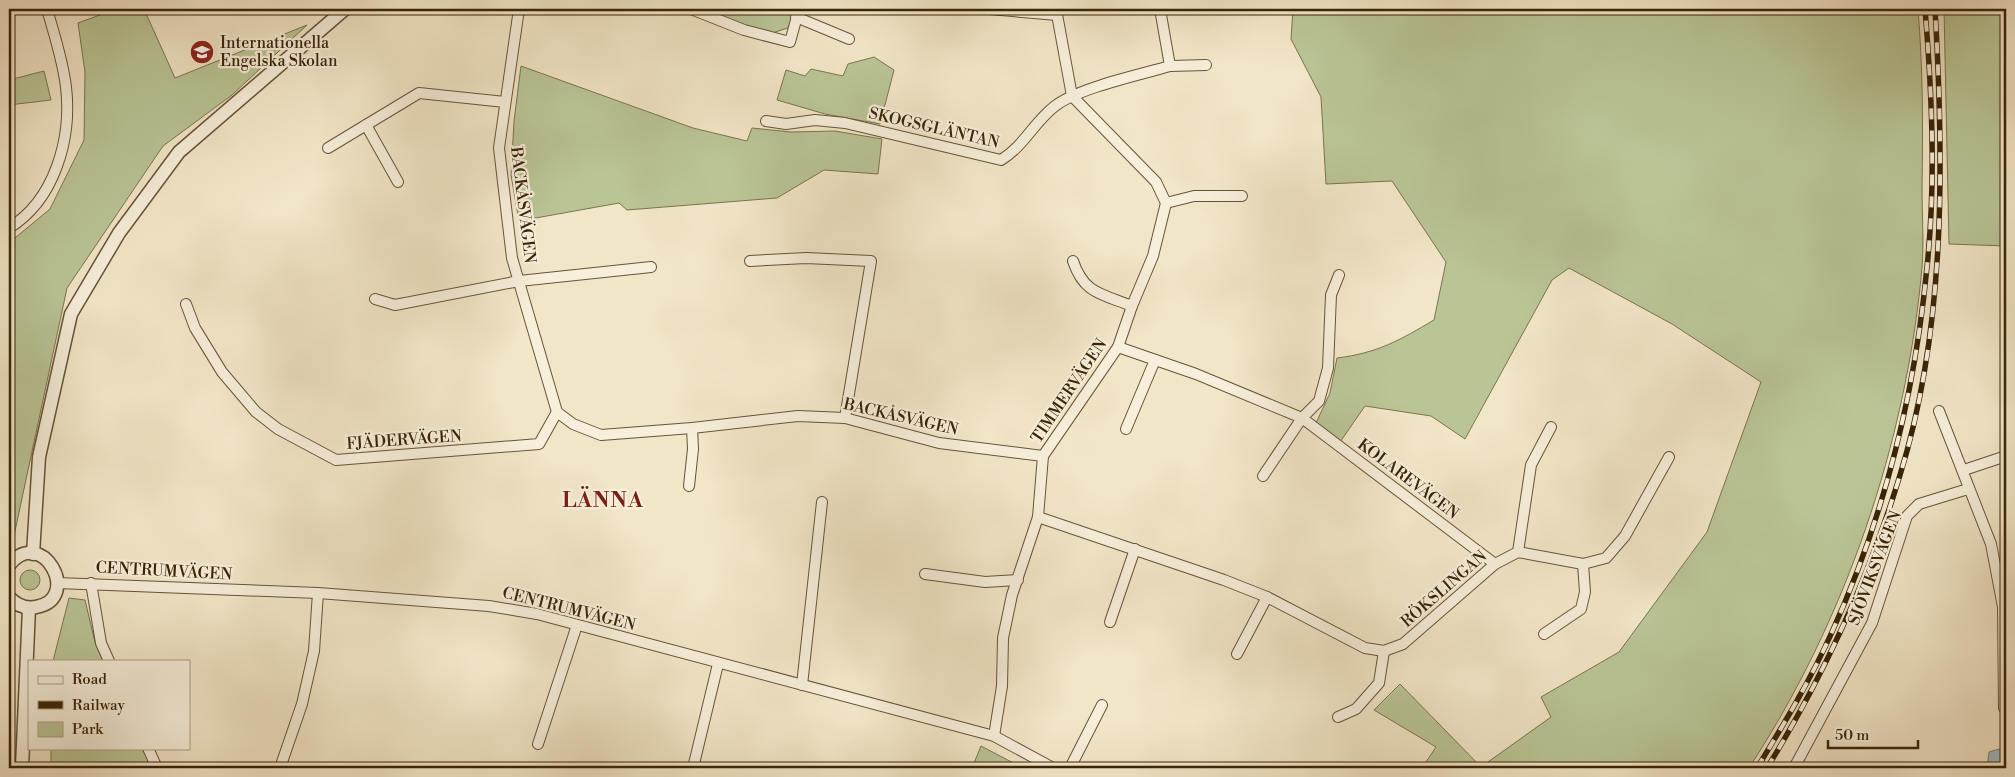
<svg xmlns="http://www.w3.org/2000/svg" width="2015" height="777" font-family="'Libre Bodoni',serif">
  <rect width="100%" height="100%" fill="#f2e6c8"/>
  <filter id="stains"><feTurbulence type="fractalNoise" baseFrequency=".004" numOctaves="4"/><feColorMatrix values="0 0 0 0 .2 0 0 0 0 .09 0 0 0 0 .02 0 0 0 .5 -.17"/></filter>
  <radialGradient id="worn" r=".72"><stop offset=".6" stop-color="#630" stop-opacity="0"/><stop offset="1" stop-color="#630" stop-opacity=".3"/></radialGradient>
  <g fill="#bac596" stroke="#7a744e">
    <path d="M116,9H144L175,78L307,25L232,95L163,146L67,288L12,545L9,541V243L50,209L84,140L85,72L78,23Z"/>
    <path d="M702,9H795L788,28L766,35Z"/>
    <path d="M1293,9H1918C1923,69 1923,128 1922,188C1922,214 1924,242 1922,268C1906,444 1845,621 1749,768H1422L1436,747L1374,710L1400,684L1481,767L1551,717L1541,697L1619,652L1707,532L1761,382L1672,324L1569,268L1552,280L1465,439L1431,416L1365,406L1340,442L1316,423L1330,393L1337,358C1378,353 1400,340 1434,320L1446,262L1392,181L1326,184L1321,97L1291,39Z"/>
    <path d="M1944,9H2006V246L1949,244Z"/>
    <path d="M874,57L894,70L880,124L825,114L777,100L786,70L805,76L811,69L843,76L848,64Z"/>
    <path d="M521,66L693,128L747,141L752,128L791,132L835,131L882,139L878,174L824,170L777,198L627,210L619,203L519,221L511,175L514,121Z"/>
    <path d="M44,71L51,100L9,105V80Z"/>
    <circle cx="30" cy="580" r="10"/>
    <path d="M69,598L85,600L95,642L103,661H53Z"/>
    <path d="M981,746L1023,768H972Z"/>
    <path d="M51,748H144L151,762L105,768H51Z"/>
  </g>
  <path fill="#a1bdc1" stroke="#778077" d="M2006,747V768H1987L1989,752Z"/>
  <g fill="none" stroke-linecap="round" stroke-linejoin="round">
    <g stroke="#675437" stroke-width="12">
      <g id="minor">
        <path d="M519,9L499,148L512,258L557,412L573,424L601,435L692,428L798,416L845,418L939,443L1043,456"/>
        <path d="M691,9L744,30L790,42L799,9"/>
        <path d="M989,9L1057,15"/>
        <path d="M1160,9L1170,66L1206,65"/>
        <path d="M796,17L849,39"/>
        <path d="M766,121L786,124L815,120L845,123L1001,160C1024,146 1034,122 1055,106C1078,88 1139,75 1170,66"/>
        <path d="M328,148L366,125"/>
        <path d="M398,182L366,125L419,93L505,102"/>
        <path d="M1166,203L1194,196H1242"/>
        <path d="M9,228C55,200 72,138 66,87C63,61 54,34 47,9"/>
        <path d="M750,261L806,258L871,261L845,418"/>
        <path d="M1073,261C1084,294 1102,294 1132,306"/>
        <path d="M375,299L395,305L519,281L651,267"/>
        <path d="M186,304L195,328L222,372L256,412L278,429L336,460L539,444L557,412"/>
        <path d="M2006,324V345"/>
        <path d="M1118,347L1196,374L1302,418L1495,564"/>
        <path d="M1939,411L1991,544L2003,607L2004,708"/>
        <path d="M1126,429L1155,360"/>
        <path d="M1964,470L2006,456"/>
        <path d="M1263,476L1302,418L1319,401L1328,368L1331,295L1339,275"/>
        <path d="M689,486L693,449L692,428"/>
        <path d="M1038,517L1224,580L1267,597L1365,648L1384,651L1403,644L1495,564L1518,552L1583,564L1606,558L1625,536L1669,457"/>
        <path d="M1518,552L1531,465L1551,427"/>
        <path d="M925,574L985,582L1018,580"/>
        <path d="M57,583L318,593L489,606L537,614L994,736L1053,768"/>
        <path d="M91,583L101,643L109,661"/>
        <path d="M1110,622L1135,549"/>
        <path d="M1544,634L1581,609L1585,592L1583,564"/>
        <path d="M1237,654L1267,597"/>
        <path d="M802,685L822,502"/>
        <path d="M1338,717L1356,709L1379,683L1384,651"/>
        <path d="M994,736L1002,686L1003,638L1012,595L1038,517L1043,456L1118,347L1132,306L1153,256L1166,203L1156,182L1072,96L1056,9"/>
        <path d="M538,744L577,625"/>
        <path d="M148,748L157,768"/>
        <path d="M280,768L302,704L314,651L318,593"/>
        <path d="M693,768L718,664"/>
        <path d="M1070,768L1102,705"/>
        <path d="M1794,768L1872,623L1907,516L1919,504L1968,489"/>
      </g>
    </g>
    <g stroke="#675437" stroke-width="15">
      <g id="tertiary">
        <path d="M33,554L39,457L71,314L119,233L179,152L345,9"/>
        <path d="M9,565C42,524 83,599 36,607C25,609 16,605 9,597"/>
        <path d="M22,768L29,608"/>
      </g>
    </g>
    <use href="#minor" stroke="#f7efdb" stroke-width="10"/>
    <use href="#tertiary" stroke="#f7efdb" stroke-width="12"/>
    <g stroke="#392407" stroke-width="5.5">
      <g id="rail">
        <path d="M1757,768C1784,724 1811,679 1832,632C1884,517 1915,393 1927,267C1936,182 1932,94 1925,9"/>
        <path d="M1767,768C1823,677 1869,578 1900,475C1946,327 1944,162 1935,9"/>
      </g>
    </g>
    <use href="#rail" stroke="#f7efdb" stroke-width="4" stroke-dasharray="11" stroke-linecap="butt"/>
  </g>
  <defs>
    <g id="school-disc" transform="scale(1.25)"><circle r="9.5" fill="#8f2418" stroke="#f7efdb"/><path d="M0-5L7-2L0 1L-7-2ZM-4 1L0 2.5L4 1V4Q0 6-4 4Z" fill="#fff"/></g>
  </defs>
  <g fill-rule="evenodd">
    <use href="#school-disc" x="202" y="52"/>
  </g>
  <g text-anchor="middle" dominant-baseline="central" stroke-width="4.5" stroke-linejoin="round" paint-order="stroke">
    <g font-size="16" fill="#392407" stroke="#f7efdb" text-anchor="start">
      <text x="220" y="43">Internationella<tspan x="220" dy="18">Engelska Skolan</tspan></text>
    </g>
    <g font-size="16" fill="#392407" stroke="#f7efdb">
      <text transform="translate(934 128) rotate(13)">SKOGSGLÄNTAN</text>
      <text transform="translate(523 205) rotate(83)">BACKÅSVÄGEN</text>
      <text transform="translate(1069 391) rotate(-56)">TIMMERVÄGEN</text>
      <text transform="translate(901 417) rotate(13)">BACKÅSVÄGEN</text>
      <text transform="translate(404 440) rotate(-4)">FJÄDERVÄGEN</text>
      <text transform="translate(1408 479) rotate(37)">KOLAREVÄGEN</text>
      <text transform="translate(1875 568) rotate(-69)">SJÖVIKSVÄGEN</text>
      <text transform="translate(164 571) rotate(3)">CENTRUMVÄGEN</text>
      <text transform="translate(1444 589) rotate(-41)">RÖKSLINGAN</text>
      <text transform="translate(569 609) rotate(14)">CENTRUMVÄGEN</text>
    </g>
    <g font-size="21" font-weight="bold" letter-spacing="1" fill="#7a1f14" stroke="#f7efdb">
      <text x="603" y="501">LÄNNA</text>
    </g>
  </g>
  <rect width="2015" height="777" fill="none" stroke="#f2e6c8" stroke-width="30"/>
  <rect x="10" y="10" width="1995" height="757" fill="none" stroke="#392407" stroke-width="2.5"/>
  <rect x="15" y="15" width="1985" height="747" fill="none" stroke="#392407"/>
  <rect x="28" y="660" width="162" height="90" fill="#f7efdb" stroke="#ab9e86"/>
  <rect x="38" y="676" width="25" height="8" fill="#f7efdb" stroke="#ab9e86"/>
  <text x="72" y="684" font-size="15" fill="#392407">Road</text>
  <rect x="38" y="701" width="25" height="8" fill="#392407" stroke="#ab9e86"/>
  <text x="72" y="710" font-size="15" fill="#392407">Railway</text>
  <rect x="38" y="722" width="25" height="15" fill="#bac596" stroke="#ab9e86"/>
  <text x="72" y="734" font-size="15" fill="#392407">Park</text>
  <path d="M1828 740v8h90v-8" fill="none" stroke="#392407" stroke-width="2.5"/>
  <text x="1835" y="740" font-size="15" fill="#392407" stroke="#f7efdb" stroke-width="4" paint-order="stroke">50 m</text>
  <rect width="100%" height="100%" filter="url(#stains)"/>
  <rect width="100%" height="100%" fill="url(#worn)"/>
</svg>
